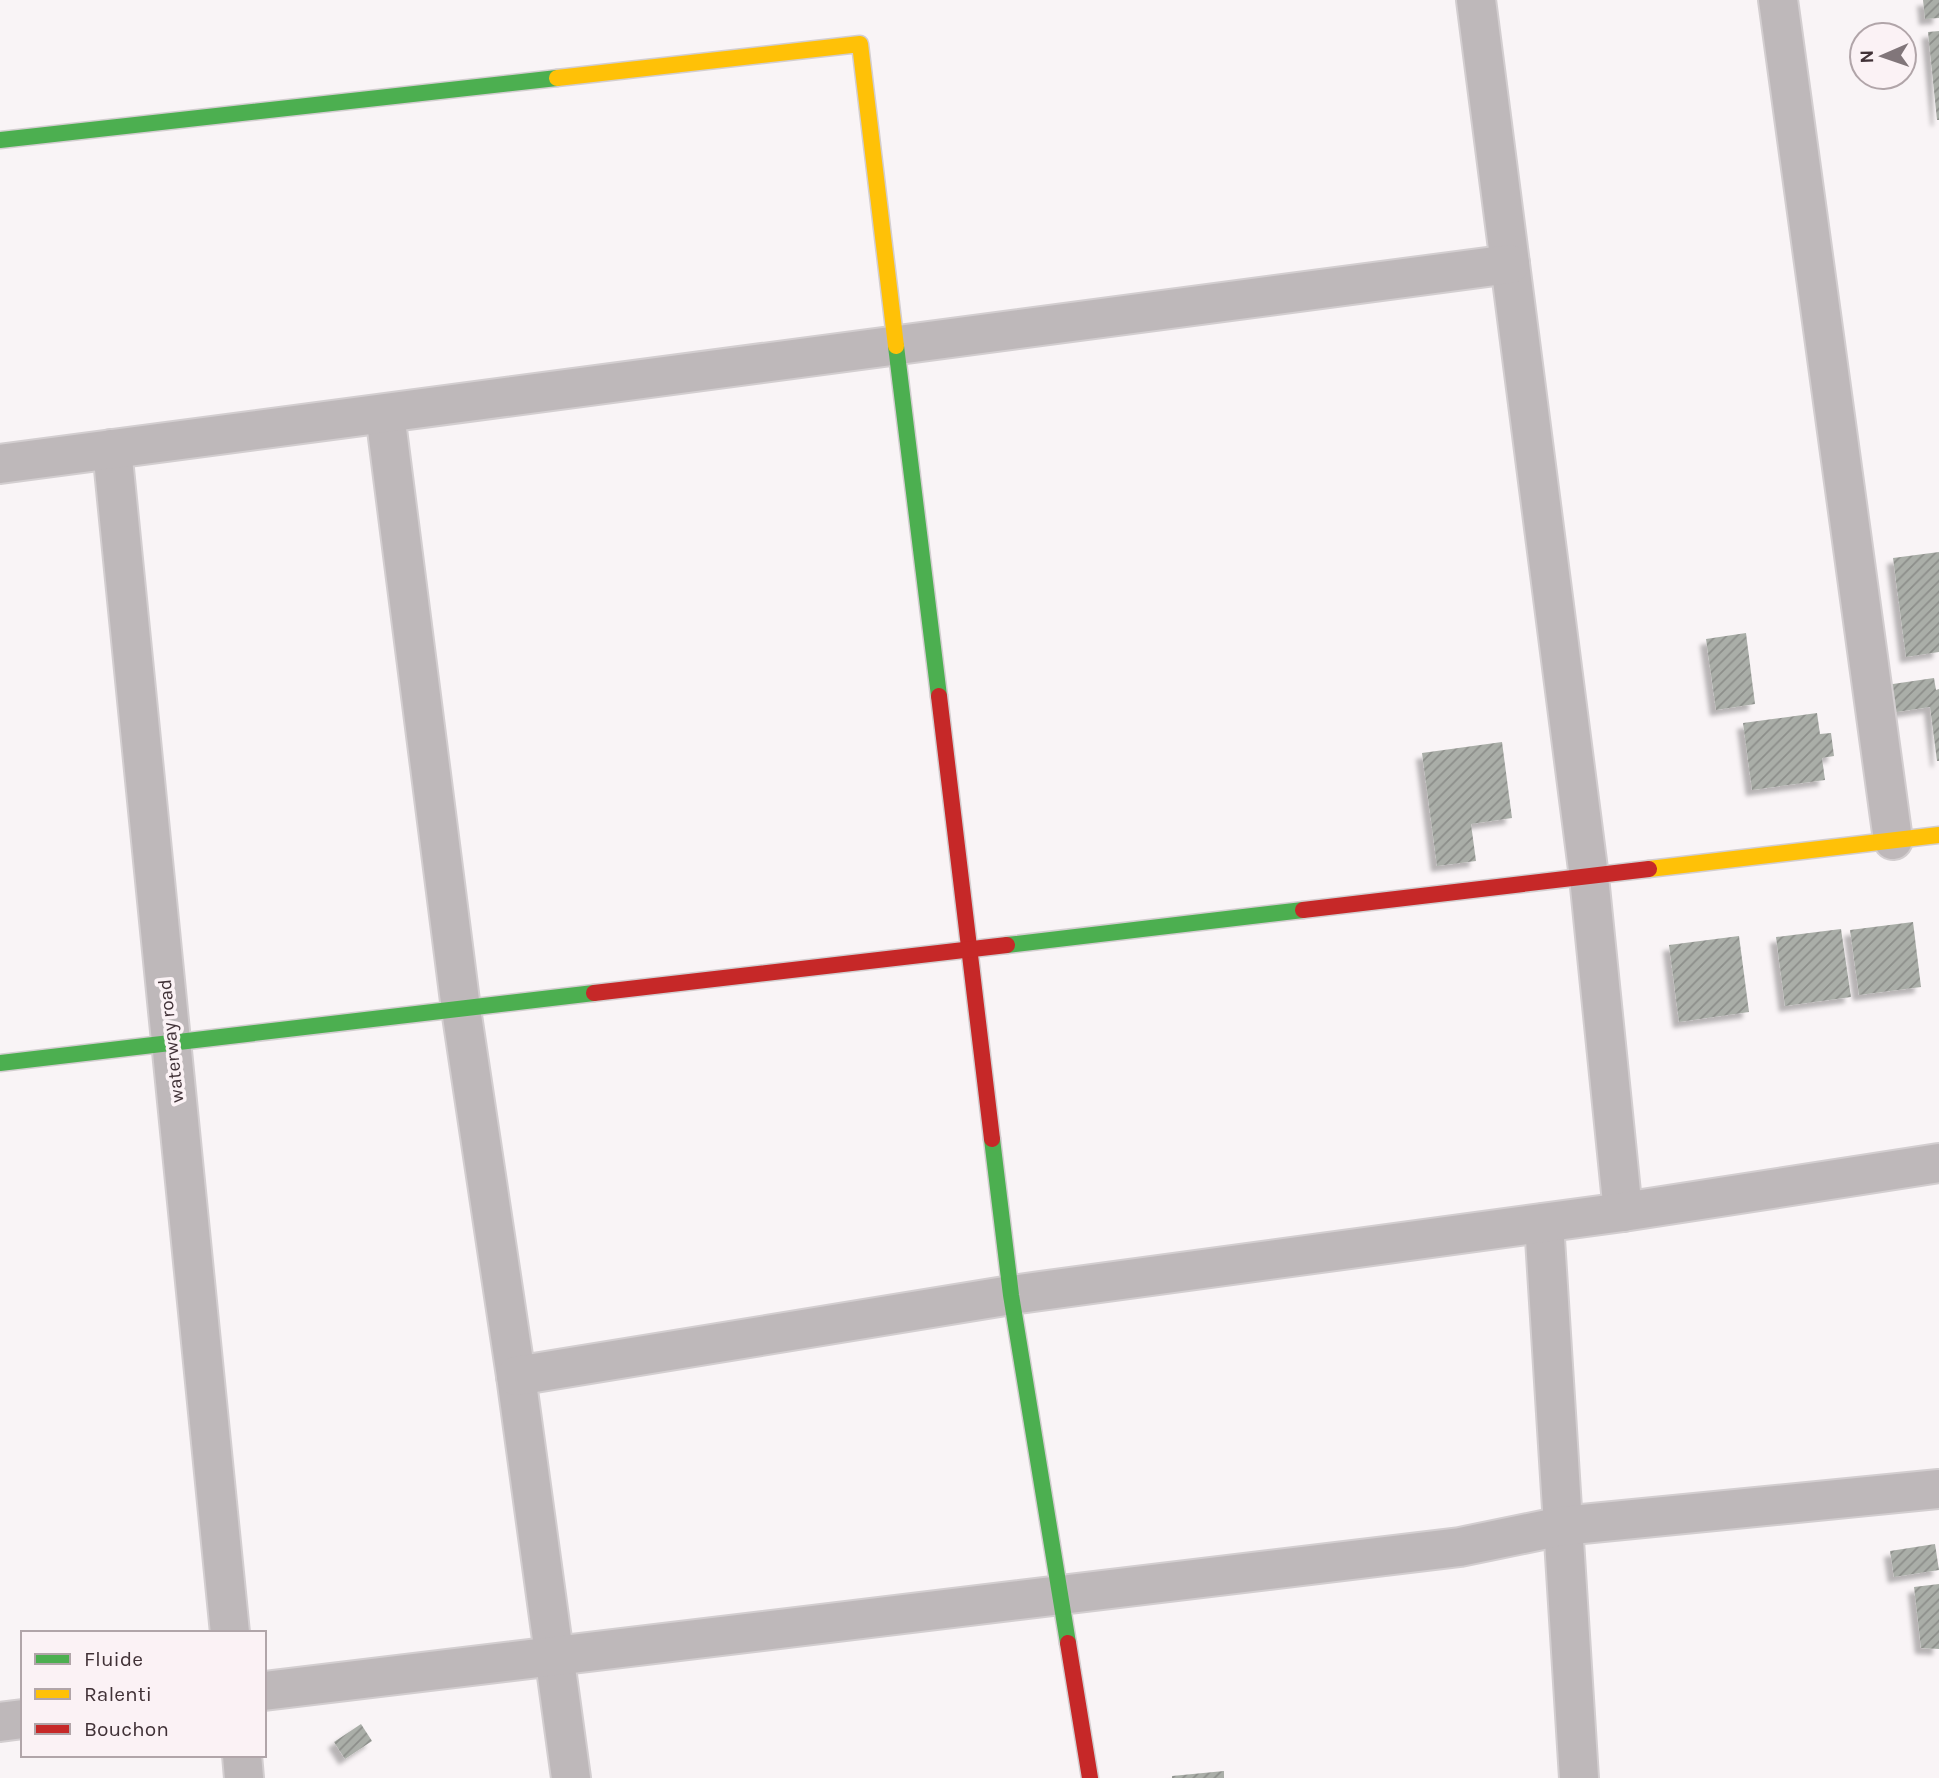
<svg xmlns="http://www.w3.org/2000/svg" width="1939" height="1778" font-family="Karla,sans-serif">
  <defs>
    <pattern id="building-hatch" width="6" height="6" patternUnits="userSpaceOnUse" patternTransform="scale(1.75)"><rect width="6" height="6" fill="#aaaea8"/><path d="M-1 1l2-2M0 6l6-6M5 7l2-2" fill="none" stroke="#8c8e8a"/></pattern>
    <filter id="shadow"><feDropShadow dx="-6" dy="6" stdDeviation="2" flood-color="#0004"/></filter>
  </defs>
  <rect width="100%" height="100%" fill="#f9f4f6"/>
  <g fill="url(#building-hatch)" filter="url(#shadow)">
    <path d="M1923,0H1939V18L1925,19Z"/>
    <path d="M1939,31V120H1937L1928,32Z"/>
    <path d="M1939,552V652L1906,657L1893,558Z"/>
    <path d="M1746,633L1755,704L1716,710L1706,639Z"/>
    <path d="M1934,678L1936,690L1939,689V761H1937L1930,707L1890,713L1886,685Z"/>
    <path d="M1817,713L1820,734L1831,733L1834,756L1822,758L1825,780L1752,790L1743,723Z"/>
    <path d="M1502,742L1512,818L1471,824L1476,861L1437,866L1422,753Z"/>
    <path d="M1913,922L1921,987L1859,995L1850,930Z"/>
    <path d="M1841,929L1851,997L1785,1006L1776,937Z"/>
    <path d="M1739,936L1749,1012L1679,1022L1669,945Z"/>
    <path d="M1935,1544L1939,1570L1894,1577L1890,1551Z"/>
    <path d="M1939,1584V1649L1921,1648L1914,1587Z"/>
    <path d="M361,1724L372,1741L345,1759L334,1742Z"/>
    <path d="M1224,1771V1778H1172V1776Z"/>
  </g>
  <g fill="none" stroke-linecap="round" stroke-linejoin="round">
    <g stroke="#d3ced0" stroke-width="42">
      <g id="street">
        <path d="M1476,0L1589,877L1623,1212"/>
        <path d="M1778,0L1893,840"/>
        <path d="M385,414L461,1009L516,1376L571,1778"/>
        <path d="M112,449L230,1633"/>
        <path d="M0,464L1510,264"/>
        <path d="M1544,1223L1579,1778"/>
        <path d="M516,1376L1011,1295L1623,1212L1939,1163"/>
        <path d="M264,1691L1460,1547L1562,1526L1939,1489"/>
        <path d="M0,1722L23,1719"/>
        <path d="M242,1755L244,1778"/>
      </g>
    </g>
    <g stroke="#d3ced0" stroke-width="19">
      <g id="fast">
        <path d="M0,140L557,78"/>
        <path d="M896,346L939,696"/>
        <path d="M1007,945L1303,910"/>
        <path d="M0,1063L594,993"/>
        <path d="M992,1139L1011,1295L1068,1643"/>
      </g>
    </g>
    <g stroke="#d3ced0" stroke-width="19">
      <g id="slow">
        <path d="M557,78L860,44L896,346"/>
        <path d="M1649,869L1939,835"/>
      </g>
    </g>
    <g stroke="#d3ced0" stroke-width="19">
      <g id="jam">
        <path d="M939,696L992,1139"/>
        <path d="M1303,910L1649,869"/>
        <path d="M594,993L1007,945"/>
        <path d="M1068,1643L1090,1778"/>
      </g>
    </g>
    <use href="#street" stroke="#beb8ba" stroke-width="38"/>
    <use href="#fast" stroke="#4caf50" stroke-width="16"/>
    <use href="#slow" stroke="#ffc107" stroke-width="16"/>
    <use href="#jam" stroke="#c62828" stroke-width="16"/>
  </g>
  <g text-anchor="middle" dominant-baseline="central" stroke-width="7" stroke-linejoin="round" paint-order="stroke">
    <g font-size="19" fill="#413237" stroke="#fbf2f5">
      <text transform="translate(171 1041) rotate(-96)">waterway road</text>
    </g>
  </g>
  <rect x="21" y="1631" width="245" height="126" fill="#fbf2f5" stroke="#b1a5a9" stroke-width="2"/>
  <rect x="35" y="1654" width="35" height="10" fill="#4caf50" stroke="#b1a5a9" stroke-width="2"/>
  <text x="84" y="1666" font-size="21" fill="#413237">Fluide</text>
  <rect x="35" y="1689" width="35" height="10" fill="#ffc107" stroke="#b1a5a9" stroke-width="2"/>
  <text x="84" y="1701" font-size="21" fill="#413237">Ralenti</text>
  <rect x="35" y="1724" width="35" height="10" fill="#c62828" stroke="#b1a5a9" stroke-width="2"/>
  <text x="84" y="1736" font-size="21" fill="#413237">Bouchon</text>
  <g transform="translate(1883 56) rotate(268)"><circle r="33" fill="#fbf2f5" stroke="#b1a5a9" stroke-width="2"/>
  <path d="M0-5L12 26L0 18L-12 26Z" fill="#81767a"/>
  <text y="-10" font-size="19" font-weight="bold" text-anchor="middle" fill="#413237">N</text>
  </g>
</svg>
